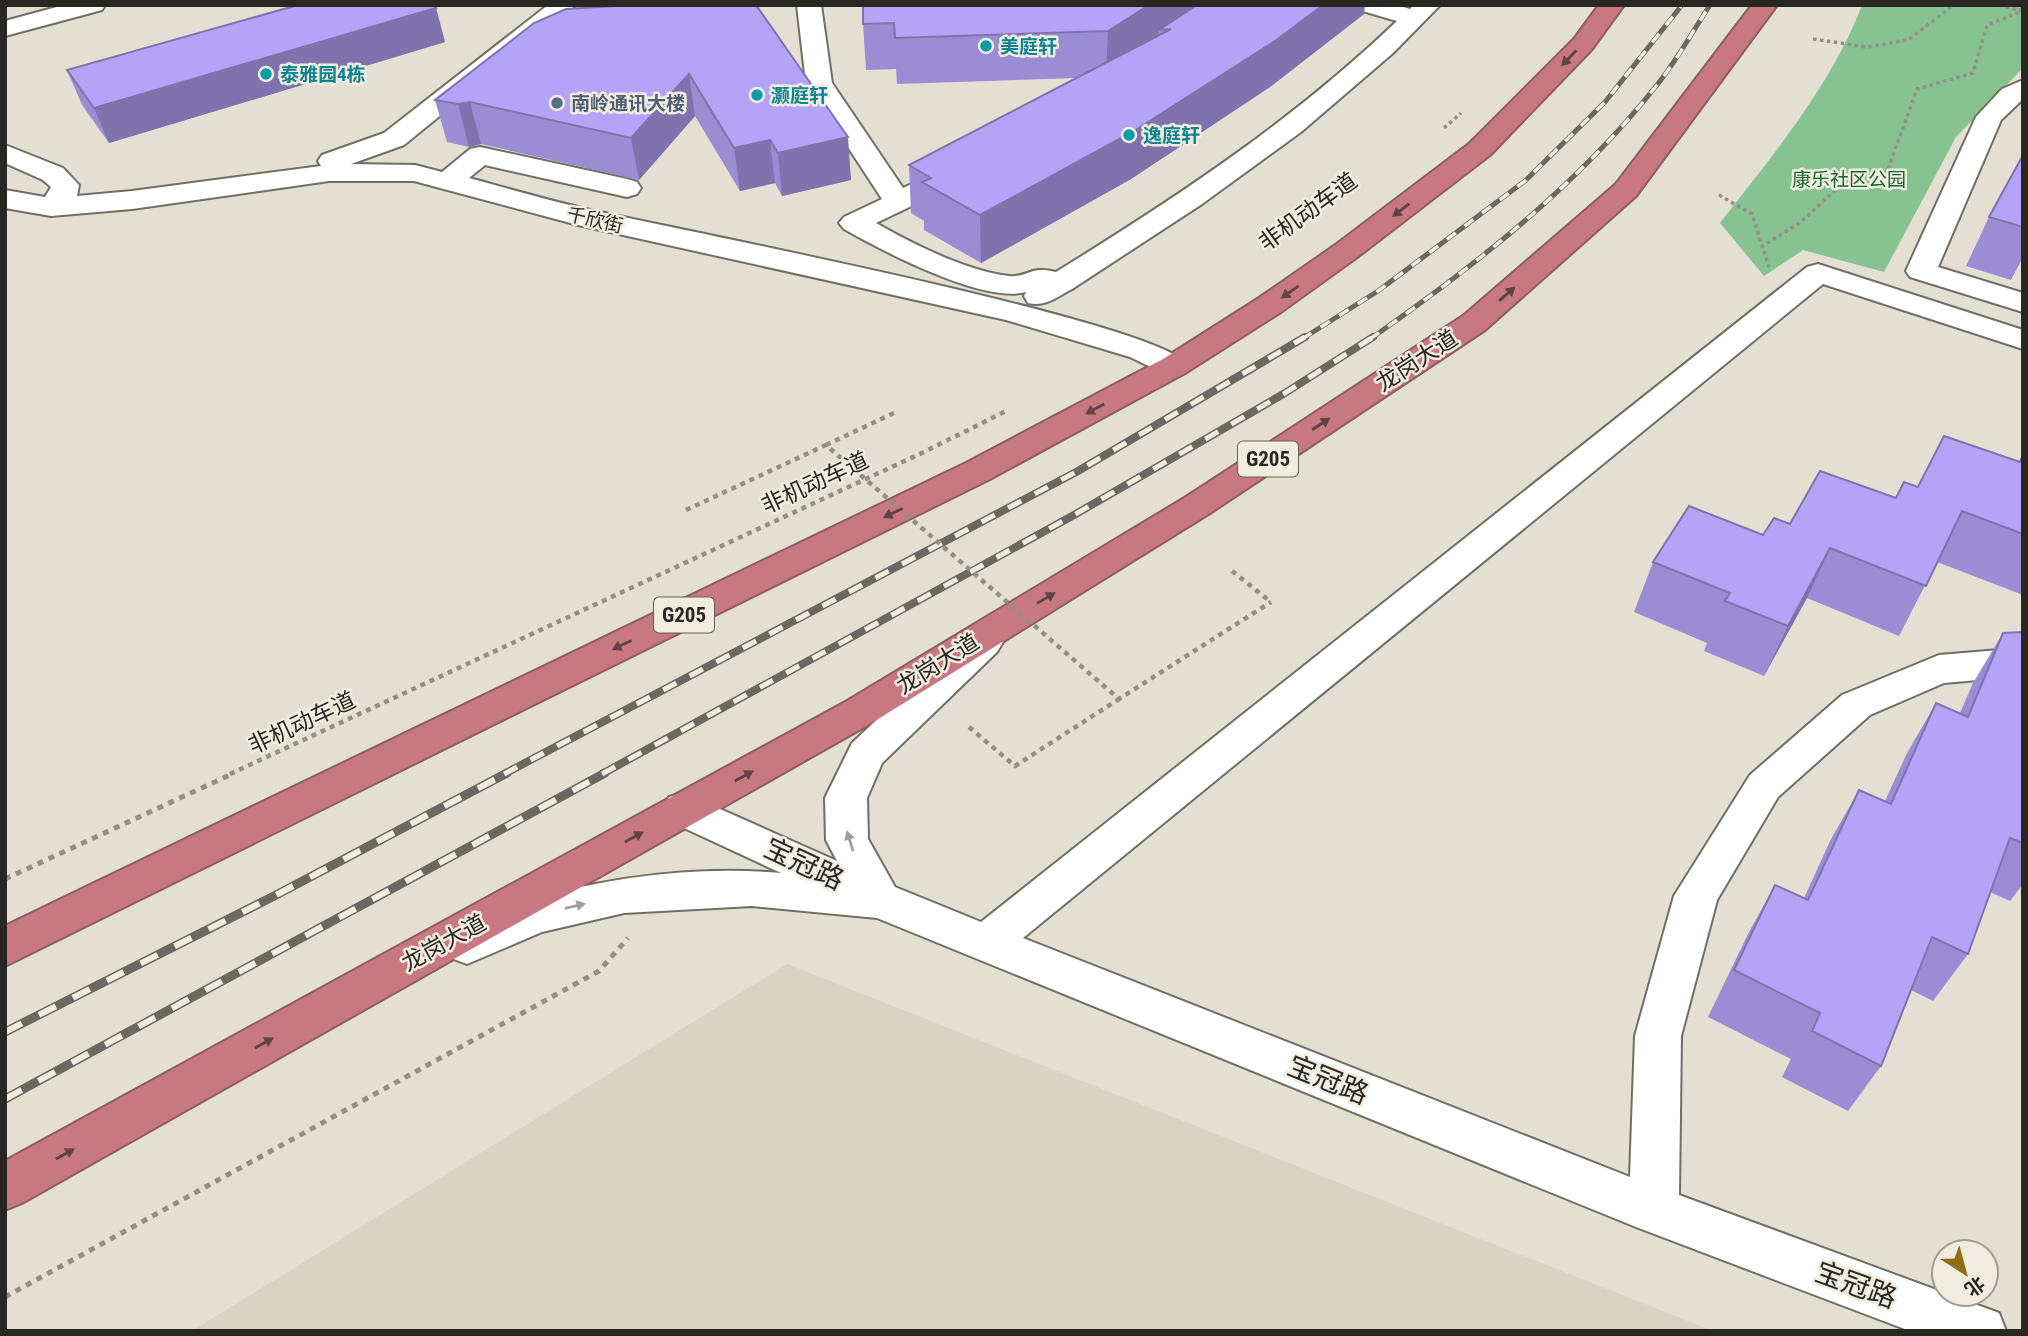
<svg xmlns="http://www.w3.org/2000/svg" width="2028" height="1336" font-family="'Roboto Condensed','Noto Sans SC',sans-serif">
  <rect width="100%" height="100%" fill="#e4dfd3"/>
  <path fill="#dad3c1" d="M787,964L1713,1331H192Z"/>
  <path fill="#87c291" d="M1862,5H2023V68L1956,137L1884,272L1803,250L1764,276L1720,223C1773,155 1831,86 1862,5Z"/>
  <g fill="none" stroke-linecap="round" stroke-linejoin="round">
    <g stroke="#726e64" stroke-width="4">
      <g id="minor">
        <path d="M64,5H105L102,10L5,36V21Z"/>
        <path d="M548,5H576L404,145L351,164L415,165L442,172L470,149L480,147L627,179L637,182L641,188L637,194L627,197L485,165L469,178C506,188 544,199 582,208C667,228 1159,321 1190,366L1185,373L1174,376L1163,373L1130,357L1006,320L578,225L414,181H329L132,209L51,216L5,208V190L45,197L51,187L43,180L5,163V145L63,168L79,185L77,196L132,191L321,166L318,161L322,155L384,133Z"/>
        <path d="M797,5H821L832,83L903,188L948,167L958,165L968,167L972,173L968,179L876,223C913,244 966,271 1009,276C1027,278 1030,265 1056,272C1176,198 1295,119 1397,21L1359,10L1356,5H1397L1410,9L1414,5H1440L1393,53L1301,132L1202,204L1072,289C1056,297 1047,307 1028,303L1024,296L1026,292C983,304 883,251 844,229L839,223L844,217L882,199L806,83Z"/>
        <path d="M2023,80V99L2001,120L1938,267L2023,293V312L1910,277L1906,271L1976,117L2002,89Z"/>
        <path d="M1818,264L2023,330V349L1823,284L1023,938L1630,1177L1635,1036L1674,896L1750,775L1842,695L1939,655L2023,648V676L1944,683L1870,715L1778,797L1717,900L1681,1036L1679,1195L1999,1313L2006,1331H1910L1636,1227L877,918L752,906L624,913L542,932L467,964L451,958L445,945L451,932C479,920 507,906 536,898C614,876 700,866 781,873L669,821L663,809L669,797L684,793L837,861L826,840L825,798L852,743L971,632L984,628L997,632L1003,642L997,652L882,763L867,798L868,839L895,887L981,922L1807,267Z"/>
      </g>
    </g>
    <g stroke="#8f5c60" stroke-width="4">
      <g id="highway">
        <path d="M1599,5H1624L1592,49L1490,155L1356,258L1281,312L1185,373L990,479L5,966V926L966,463L1163,359L1259,298L1334,246L1470,143L1574,39Z"/>
        <path d="M1752,5H1777L1636,196L1485,330L1210,513L875,721L22,1203L5,1210V1161L847,701L1186,497L1463,316L1616,184Z"/>
      </g>
    </g>
    <g stroke="#938f86" stroke-width="3.5" stroke-dasharray="3.5 3.5" stroke-linecap="butt">
      <path d="M1999,5L2022,11"/>
      <path d="M1813,39L1867,47L1908,40L1954,5"/>
      <path d="M1444,128L1461,113"/>
      <path d="M1719,195L1752,214L1769,267"/>
      <path d="M1761,247L1801,222L1847,179L1887,172L1917,89L1973,73L1987,25L2022,11L2019,5"/>
    </g>
    <g stroke="#938f86" stroke-width="4.5" stroke-dasharray="5 5" stroke-linecap="butt">
      <path d="M826,445L894,413"/>
      <path d="M1232,571L1271,602"/>
      <path d="M969,727L1015,766L1119,699"/>
      <path d="M230,774L924,452L1006,411"/>
    </g>
    <g stroke="#938f86" stroke-width="5" stroke-dasharray="6 6" stroke-linecap="butt">
      <path d="M5,879L234,773"/>
      <path d="M5,1297L599,971L628,938"/>
    </g>
    <use href="#minor" fill="#fff" fill-rule="evenodd"/>
    <use href="#highway" fill="#c77881" fill-rule="evenodd"/>
    <g stroke="#6a6860" stroke-width="5">
      <g id="rail-far2">
        <path d="M1302,339L1378,291L1525,181L1605,102L1682,5"/>
        <path d="M1370,339C1476,265 1576,187 1657,85C1677,60 1693,31 1710,5"/>
      </g>
    </g>
    <g stroke="#6a6860" stroke-width="8">
      <g id="rail-far1">
        <path d="M504,774L1078,471L1305,337"/>
        <path d="M602,774L1074,515L1285,393L1373,337"/>
      </g>
    </g>
    <g stroke="#6a6860" stroke-width="9">
      <g id="rail">
        <path d="M5,1032L278,894L507,773"/>
        <path d="M5,1099L605,773"/>
      </g>
    </g>
    <use href="#rail-far2" stroke="#f1ece0" stroke-width="3.5" stroke-dasharray="11" stroke-linecap="butt"/>
    <use href="#rail-far1" stroke="#f1ece0" stroke-width="5" stroke-dasharray="15" stroke-linecap="butt"/>
    <use href="#rail" stroke="#f1ece0" stroke-width="6" stroke-dasharray="19" stroke-linecap="butt"/>
    <path stroke="#938f86" stroke-width="4.5" stroke-dasharray="5 5" stroke-linecap="butt" d="M686,510L826,445L1119,699L1271,602"/>
  </g>
  <g fill="#9b8dd4">
    <path d="M633,5L851,180L782,196L775,183L740,191L695,116L639,180L481,144L469,147L447,142L435,100Z"/>
    <path d="M436,8L445,42L109,143L82,105L67,70Z"/>
    <path d="M1364,14L1270,87L1131,179L981,263L924,230V221L911,213L909,165L1077,78L897,84L896,69L866,70L863,24Z"/>
    <path d="M2023,155V257L2011,280L1966,266L1989,217Z"/>
    <path d="M2023,454V595L1937,562L1899,636L1807,598L1764,676L1704,651L1707,643L1634,612L1653,562L1763,535L1790,524L1896,498L2018,462Z"/>
    <path d="M2023,632V884L2010,901L1990,892L1968,954L1933,1001L1911,990L1881,1066L1848,1111L1782,1077L1791,1059L1708,1017L1749,932L1775,885L1804,898L1831,839L1859,790L1885,801L1907,753L1936,703L1960,713L1973,683L2003,633Z"/>
  </g>
  <g fill="#7e73ad">
    <path d="M1149,5H1209L1171,29L1159,30L1158,42L1106,77L1108,31Z"/>
    <path d="M1323,5H1365L1364,14L1270,87L1131,179L981,263L980,215Z"/>
    <path d="M436,8L445,42L109,143L94,108Z"/>
    <path d="M689,74L695,116L639,180L631,138Z"/>
    <path d="M470,102L481,144L469,147L458,104Z"/>
    <path d="M848,137L851,180L782,196L778,153Z"/>
    <path d="M770,140L775,183L740,191L734,148Z"/>
    <path d="M1830,548L1807,598L1764,676L1788,626Z"/>
  </g>
  <g fill="#b4a4f7" stroke="#7e73ad" stroke-width="2">
    <path d="M298,5H434L436,8L94,108L67,70Z"/>
    <path d="M633,5H756L848,137L778,153L770,140L734,148L689,74L631,138L470,102L458,104L435,100L534,23L566,9Z"/>
    <path d="M863,5H1149L1108,31L895,38L894,23L863,24Z"/>
    <path d="M1197,5H1323L1275,41L1134,131L980,215L922,182L931,178L909,165L1171,29L1159,30Z"/>
    <path d="M2023,155V227L1989,217Z"/>
    <path d="M1944,436L2020,462L2023,456V534L1962,511L1926,586L1830,548L1788,626L1725,601L1730,593L1653,562L1689,506L1763,535L1774,518L1790,524L1820,471L1896,498L1904,482L1918,487Z"/>
    <path d="M2023,632V843L2010,838L1968,954L1932,937L1881,1066L1812,1031L1820,1013L1734,970L1775,885L1808,900L1859,790L1891,804L1936,703L1968,717L2003,633Z"/>
  </g>
  <defs><path id="oneway-solid" d="M-6-.8H1V-3.2L6.5 0L1 3.2V.8H-6Z" transform="scale(1.75)"/></defs>
  <g fill="#604343">
    <use href="#oneway-solid" transform="translate(1569 58) rotate(134)"/>
    <use href="#oneway-solid" transform="translate(1401 210) rotate(142)"/>
    <use href="#oneway-solid" transform="translate(1290 292) rotate(145)"/>
    <use href="#oneway-solid" transform="translate(1507 294) rotate(-41)"/>
    <use href="#oneway-solid" transform="translate(1095 409) rotate(152)"/>
    <use href="#oneway-solid" transform="translate(1321 424) rotate(-33)"/>
    <use href="#oneway-solid" transform="translate(893 513) rotate(154)"/>
    <use href="#oneway-solid" transform="translate(1046 598) rotate(-31)"/>
    <use href="#oneway-solid" transform="translate(622 645) rotate(154)"/>
    <use href="#oneway-solid" transform="translate(744 776) rotate(-29)"/>
    <use href="#oneway-solid" transform="translate(634 837) rotate(-29)"/>
    <use href="#oneway-solid" transform="translate(264 1043) rotate(-29)"/>
    <use href="#oneway-solid" transform="translate(65 1154) rotate(-29)"/>
  </g>
  <g fill="#9e9e9c">
    <use href="#oneway-solid" transform="translate(850 841) rotate(-107)"/>
    <use href="#oneway-solid" transform="translate(575 906) rotate(-13)"/>
  </g>
  <g fill="#0f9aa8" stroke="#f1ece0" stroke-width="2.5">
    <circle cx="986" cy="46" r="7"/>
    <circle cx="266" cy="74" r="7"/>
    <circle cx="757" cy="95" r="7"/>
    <circle cx="1129" cy="135" r="7"/>
  </g>
  <circle fill="#5c6f8a" stroke="#f1ece0" stroke-width="2.5" cx="557" cy="103" r="7"/>
  <g text-anchor="middle" dominant-baseline="central" stroke-width="5" stroke-linejoin="round" paint-order="stroke">
    <g font-size="19" font-weight="bold" fill="#0d838f" stroke="#f1ece0" text-anchor="start">
      <text x="1000" y="46">美庭轩</text>
      <text x="280" y="74">泰雅园4栋</text>
      <text x="771" y="95">灏庭轩</text>
      <text x="1143" y="135">逸庭轩</text>
    </g>
    <g font-size="19" font-weight="bold" fill="#4e5e75" stroke="#f1ece0" text-anchor="start">
      <text x="571" y="103">南岭通讯大楼</text>
    </g>
    <g font-size="19" fill="#136930" stroke="#f1ece0">
      <text x="1849" y="179">康乐社区公园</text>
    </g>
    <g font-size="19" fill="#282722" stroke="#f1ece0">
      <text transform="translate(595 220) rotate(13)">千欣街</text>
    </g>
    <g fill="#f1ece0" stroke="#64625b" stroke-width="2">
      <rect x="1238" y="441.5" width="60" height="35" rx="5"/>
      <rect x="654" y="597.5" width="60" height="35" rx="5"/>
    </g>
    <g font-size="21" font-weight="bold" fill="#282722">
      <text x="1268" y="459">G205</text>
      <text x="684" y="615">G205</text>
    </g>
    <g font-size="23" fill="#282722" stroke="#f1ece0">
      <text transform="translate(1308 212) rotate(-36)">非机动车道</text>
      <text transform="translate(1417 361) rotate(-33)">龙岗大道</text>
      <text transform="translate(815 483) rotate(-25)">非机动车道</text>
      <text transform="translate(938 664) rotate(-32)">龙岗大道</text>
      <text transform="translate(302 723) rotate(-25)">非机动车道</text>
      <text transform="translate(444 943) rotate(-29)">龙岗大道</text>
    </g>
    <g font-size="28" fill="#282722" stroke="#f1ece0">
      <text transform="translate(804 864) rotate(25)">宝冠路</text>
      <text transform="translate(1328 1080) rotate(22)">宝冠路</text>
      <text transform="translate(1856 1285) rotate(20)">宝冠路</text>
    </g>
  </g>
  <rect width="2028" height="1336" fill="none" stroke="#282722" stroke-width="14"/>
  <g transform="translate(1965 1273) rotate(144)"><circle r="33" fill="#f1ece0" stroke="#a19d94" stroke-width="2"/>
  <path d="M0-5L12 26L0 18L-12 26Z" fill="#926e15"/>
  <text y="-10" font-size="19" font-weight="bold" text-anchor="middle" fill="#282722">北</text>
  </g>
</svg>
